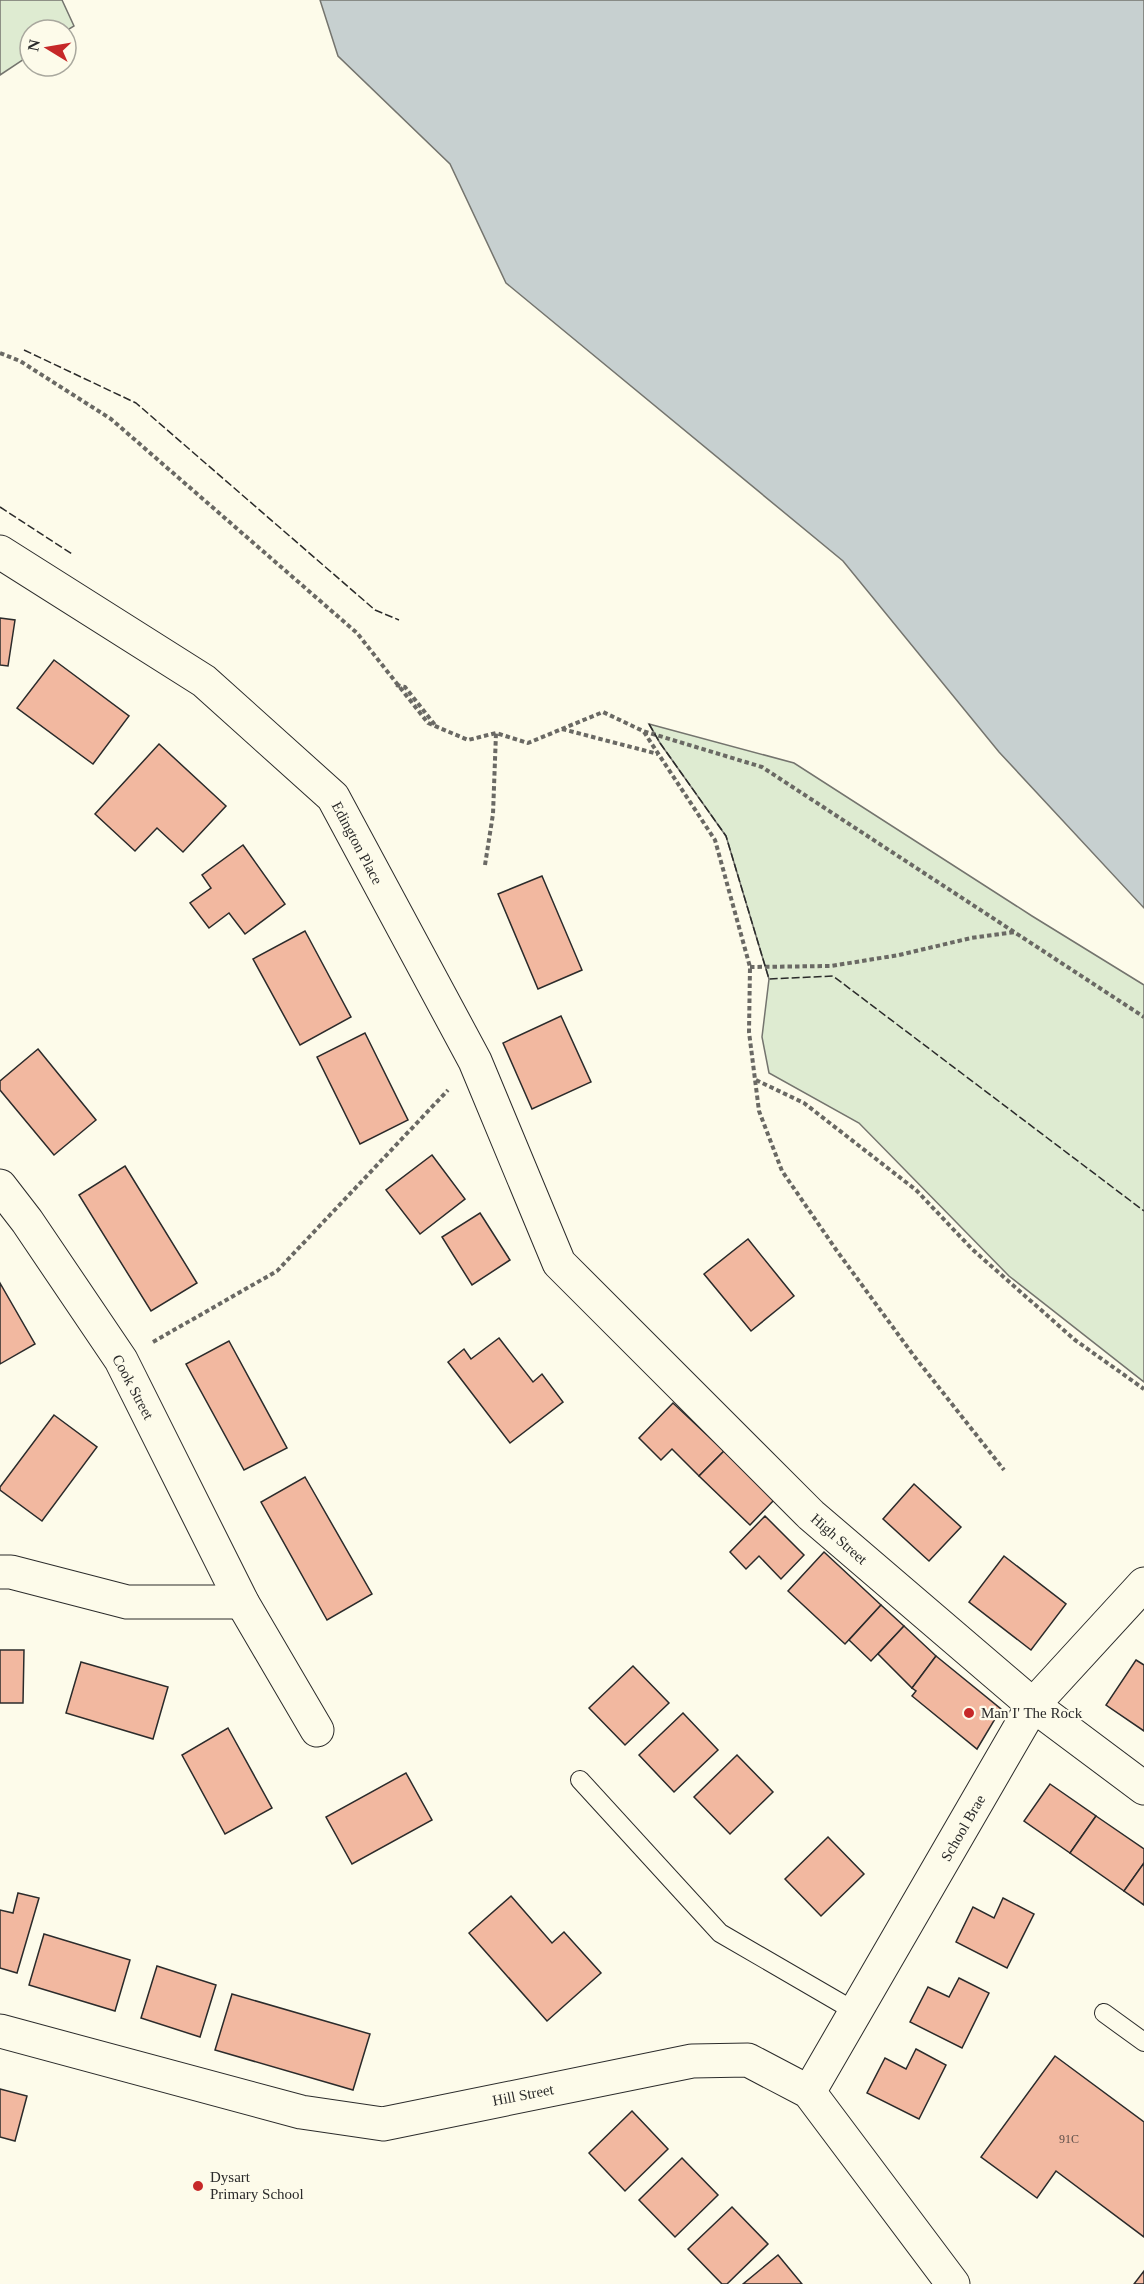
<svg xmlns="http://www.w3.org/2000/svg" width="1144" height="2284" font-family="'Times New Roman',serif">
  <rect width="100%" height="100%" fill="#fdfbea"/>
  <g fill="#deebd1" stroke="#74746e" stroke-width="1.5">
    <path d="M0,0H62L74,26L66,31L30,30V55L0,75Z"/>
    <path d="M649,724L794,763L1032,916L1144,985V1382L1009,1276L859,1123L769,1073L762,1037L769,979L726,836L660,743Z"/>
  </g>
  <path fill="#c7d0d0" stroke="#74746e" stroke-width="1.5" d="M320,0H1144V908L999,752L843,561L506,283L450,164L338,56Z"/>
  <g fill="#f2b8a0" stroke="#2b2b2b" stroke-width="1.5">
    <path d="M0,618L15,620L8,666L0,665Z"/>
    <path d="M54,660L129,716L93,764L17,708Z"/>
    <path d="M159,744L226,806L183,852L157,828L135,851L95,814Z"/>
    <path d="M243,845L285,904L245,934L229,913L209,928L190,903L211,888L202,875Z"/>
    <path d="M542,876L582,970L538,989L498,894Z"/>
    <path d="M305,931L351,1017L300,1045L253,959Z"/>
    <path d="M561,1016L591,1082L532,1109L503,1043Z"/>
    <path d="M365,1033L408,1120L360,1144L317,1057Z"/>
    <path d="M38,1049L96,1120L54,1155L0,1090V1081Z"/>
    <path d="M432,1155L465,1199L420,1234L386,1190Z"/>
    <path d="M125,1166L197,1283L151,1311L79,1195Z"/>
    <path d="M480,1213L510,1260L472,1285L442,1237Z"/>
    <path d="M748,1239L794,1296L751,1331L704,1274Z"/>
    <path d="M0,1283L35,1344L0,1364Z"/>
    <path d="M499,1338L533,1382L542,1374L563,1402L510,1443L448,1362L464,1349L471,1359Z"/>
    <path d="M229,1341L287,1448L244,1470L186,1364Z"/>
    <path d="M673,1403L724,1451L699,1476L672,1449L661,1460L639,1438Z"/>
    <path d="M54,1415L97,1447L42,1521L0,1490V1487Z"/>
    <path d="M724,1451L774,1500L750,1525L699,1476Z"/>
    <path d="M305,1477L372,1594L327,1620L261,1502Z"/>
    <path d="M914,1484L961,1527L929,1561L883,1519Z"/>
    <path d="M765,1516L804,1555L781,1579L759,1556L746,1569L730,1552Z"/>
    <path d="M824,1552L881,1605L845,1644L788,1591Z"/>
    <path d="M1004,1556L1066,1604L1031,1650L969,1602Z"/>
    <path d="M881,1605L904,1626L871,1661L849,1640Z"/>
    <path d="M904,1626L936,1656L912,1688L878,1654Z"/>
    <path d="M0,1650H24L23,1703H0Z"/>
    <path d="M936,1656L1001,1709L977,1749L912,1696L916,1691L912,1688Z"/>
    <path d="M1136,1660L1144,1665V1731L1106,1705Z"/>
    <path d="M81,1662L168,1687L153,1739L66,1713Z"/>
    <path d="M633,1666L669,1703L625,1745L589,1708Z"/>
    <path d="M683,1713L718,1750L674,1792L639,1755Z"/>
    <path d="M228,1728L272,1808L225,1834L182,1755Z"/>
    <path d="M737,1755L773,1792L730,1834L694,1797Z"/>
    <path d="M406,1773L432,1820L352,1864L326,1817Z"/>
    <path d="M1050,1784L1096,1816L1070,1853L1024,1821Z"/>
    <path d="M1096,1816L1144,1849V1863L1124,1891L1070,1853Z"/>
    <path d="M828,1837L864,1874L821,1916L785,1879Z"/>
    <path d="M1144,1863V1905L1124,1891Z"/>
    <path d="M18,1893L39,1898L17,1973L0,1968V1910L13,1913Z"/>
    <path d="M511,1896L552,1943L564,1932L601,1973L547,2021L469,1933Z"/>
    <path d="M1003,1898L1034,1914L1007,1968L956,1942L973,1907L994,1918Z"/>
    <path d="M44,1934L130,1960L115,2011L29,1985Z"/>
    <path d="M157,1966L216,1985L200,2037L141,2018Z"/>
    <path d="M959,1978L989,1993L962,2048L910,2022L928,1987L949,1997Z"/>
    <path d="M232,1994L370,2034L353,2090L215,2050Z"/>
    <path d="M916,2049L946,2065L919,2119L867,2093L885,2058L906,2069Z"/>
    <path d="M1055,2056L1144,2122V2237L1056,2171L1037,2198L981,2157Z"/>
    <path d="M0,2089L27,2096L15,2141L0,2137Z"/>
    <path d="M632,2111L668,2149L625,2191L589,2153Z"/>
    <path d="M682,2158L718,2195L675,2237L639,2200Z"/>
    <path d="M732,2207L768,2244L727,2284H722L688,2249Z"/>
    <path d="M778,2255L802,2284H743Z"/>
    <path d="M1144,2271V2284H1134Z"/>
  </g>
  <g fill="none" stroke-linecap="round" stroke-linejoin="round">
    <g stroke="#2b2b2b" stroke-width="20">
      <g id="service">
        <path d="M580,1780L720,1933L856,2012"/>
        <path d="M1104,2013L1144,2042"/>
      </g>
    </g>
    <g stroke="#2b2b2b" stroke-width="35">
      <g id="minor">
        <path d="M0,552L204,681L333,797L475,1061L559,1263L811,1515L1033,1705L1144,1788"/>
        <path d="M0,1186L27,1221L121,1360L242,1602L317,1730"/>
        <path d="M0,1572H11L127,1602H242"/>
        <path d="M0,2031L301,2112L383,2124L692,2061L748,2060L809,2092L953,2284"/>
        <path d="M809,2092L1033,1705L1144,1584"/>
      </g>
    </g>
    <g stroke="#6a6964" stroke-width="4" stroke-dasharray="4.5 3" stroke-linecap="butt">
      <path d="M0,353L20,361L111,419L357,633L428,723L468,740L496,733L528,743L603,712L643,731L762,767L1144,1017"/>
      <path d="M396,685L405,687L435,725"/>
      <path d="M562,729L658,754"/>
      <path d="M644,732L715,840L750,967L749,1032L759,1111L782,1171L837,1251L914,1356L1004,1470"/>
      <path d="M485,865L493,814L496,733"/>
      <path d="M750,967L831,966L899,955L971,938L1015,932"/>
      <path d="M756,1080L804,1103L916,1190L972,1249L1075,1340L1144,1389"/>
      <path d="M153,1342L277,1271L448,1090"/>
    </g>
    <use href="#service" stroke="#fdfbea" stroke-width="18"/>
    <use href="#minor" stroke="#fdfbea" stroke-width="33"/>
    <g stroke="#2b2b2b" stroke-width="1.5" stroke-dasharray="8 3" stroke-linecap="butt">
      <path d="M24,350L136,403L375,610L399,620"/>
      <path d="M0,507L72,554"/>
      <path d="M649,724L660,743L726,836L769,979L833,976L1144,1211"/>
    </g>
  </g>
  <g fill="#c62828" stroke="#fdfbea" stroke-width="2">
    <circle cx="969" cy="1713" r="6"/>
    <circle cx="198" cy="2186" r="6"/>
  </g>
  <g text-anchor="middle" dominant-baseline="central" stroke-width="4.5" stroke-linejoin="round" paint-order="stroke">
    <g font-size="12" fill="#5d4e48">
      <text x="1069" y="2139">91C</text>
    </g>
    <g font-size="15" fill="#2b2b2b" stroke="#fdfbea">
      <text transform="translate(357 843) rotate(62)">Edington Place</text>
      <text transform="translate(133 1387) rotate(62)">Cook Street</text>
      <text transform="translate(839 1539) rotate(41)">High Street</text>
      <text transform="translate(963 1828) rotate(-60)">School Brae</text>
      <text transform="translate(523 2095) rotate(-11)">Hill Street</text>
    </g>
    <g font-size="15" fill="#2b2b2b" stroke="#fdfbea" text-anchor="start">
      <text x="981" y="1713">Man I' The Rock</text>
      <text x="210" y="2177">Dysart<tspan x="210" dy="17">Primary School</tspan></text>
    </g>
  </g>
  <g transform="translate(48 48) rotate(281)"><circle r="28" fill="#fdfbea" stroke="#a9a89e" stroke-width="1.5"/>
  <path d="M0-4.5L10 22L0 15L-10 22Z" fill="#c62828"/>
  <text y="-9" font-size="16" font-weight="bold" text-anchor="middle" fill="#2b2b2b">N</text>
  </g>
</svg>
